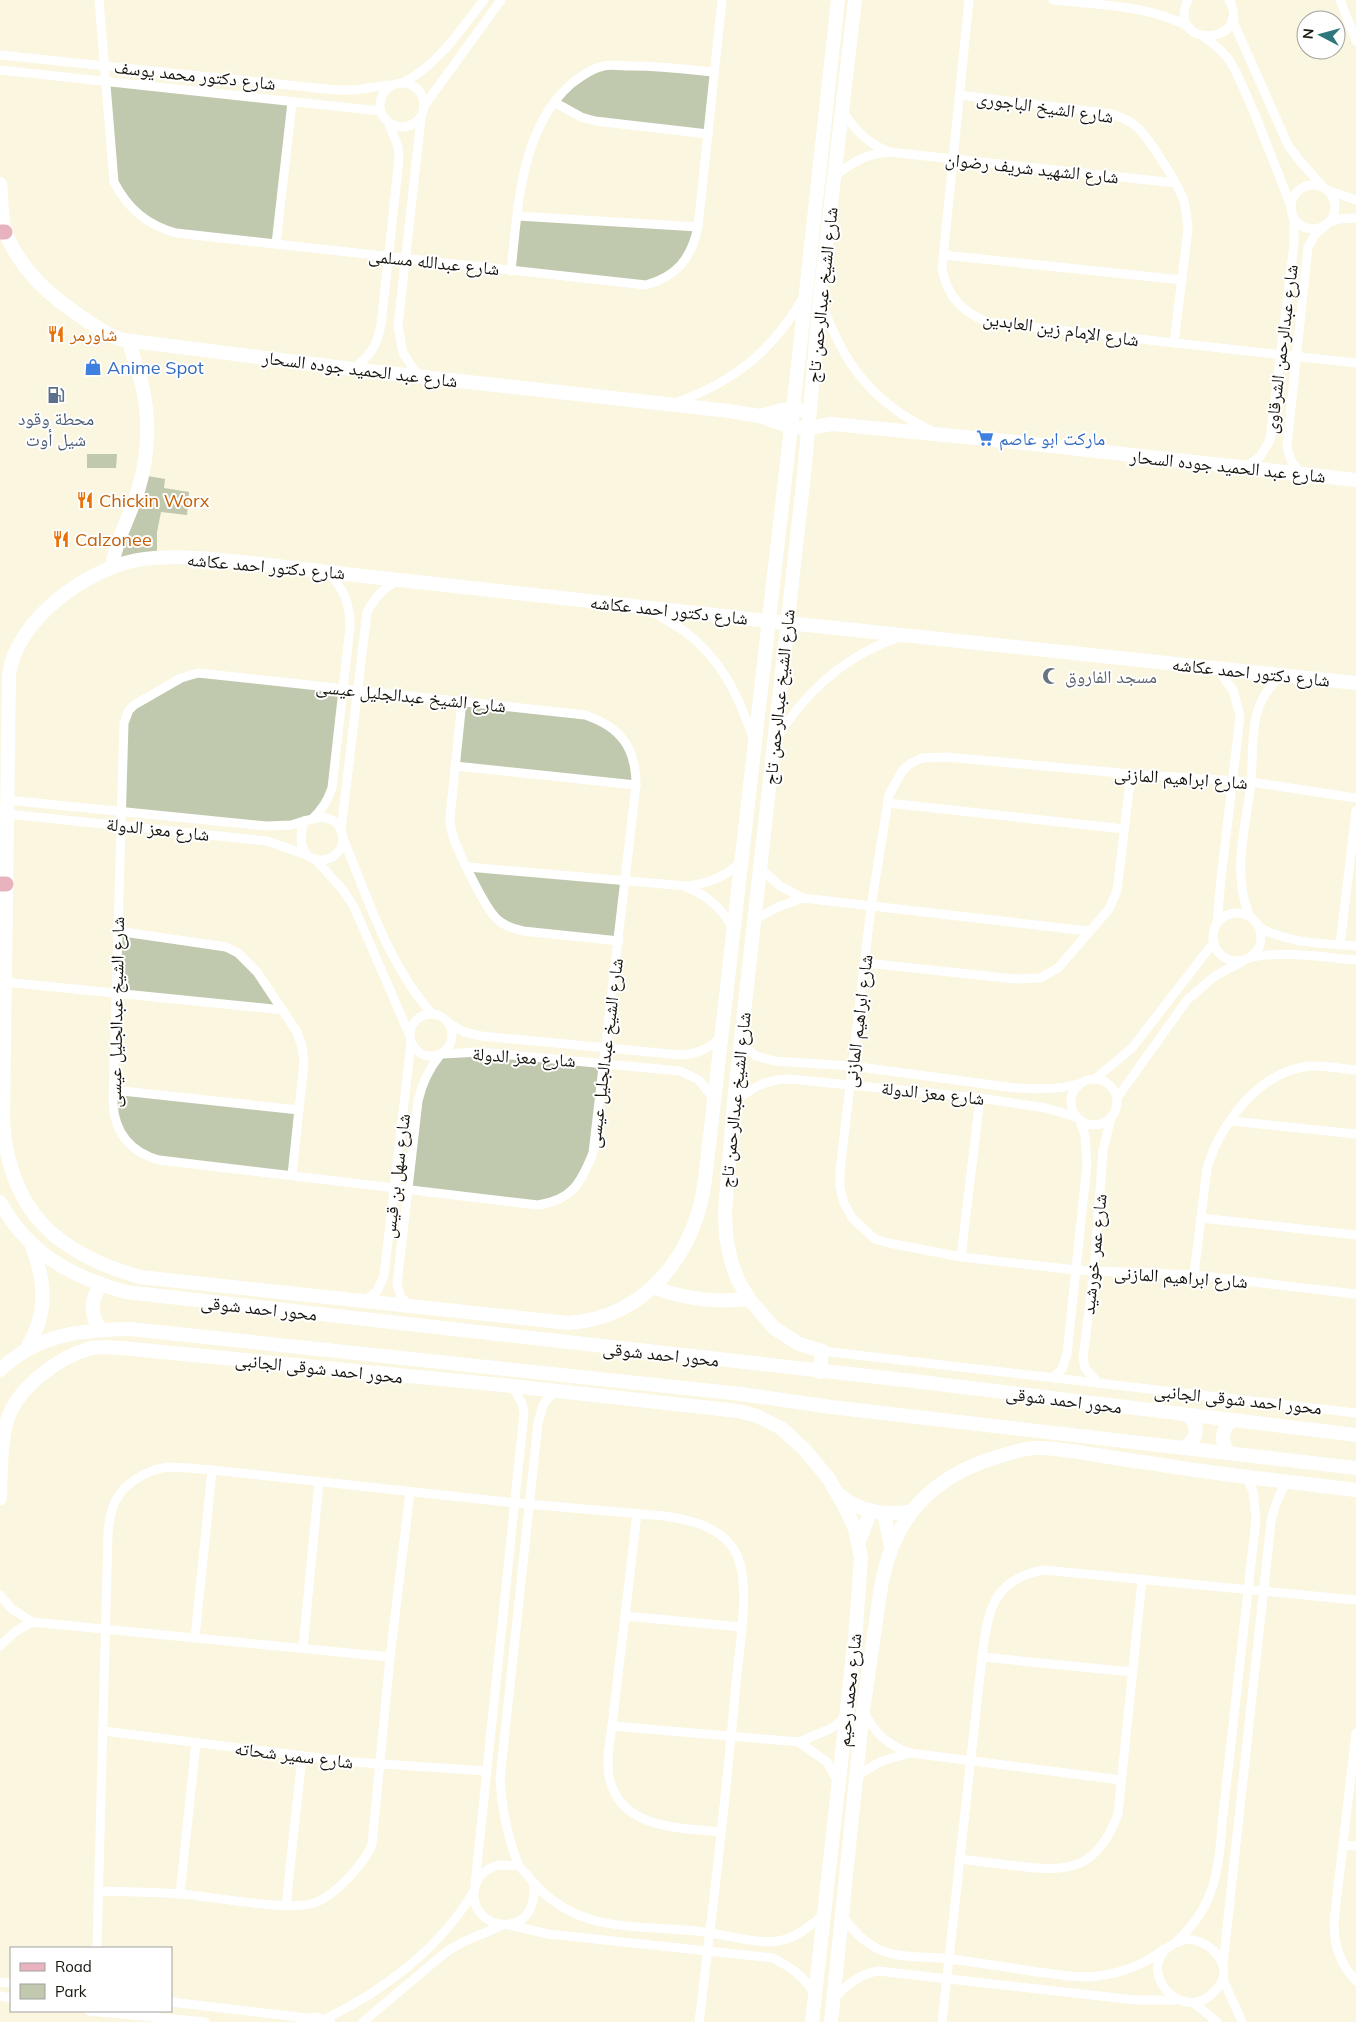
<svg xmlns="http://www.w3.org/2000/svg" width="1356" height="2022" font-family="Mulish,'Noto Naskh Arabic',sans-serif">
  <rect width="100%" height="100%" fill="#faf6e0"/>
  <g fill="#c0c9ad">
    <path d="M603,66L713,72L708,134L595,121L555,102L589,72Z"/>
    <path d="M106,81L292,102L276,244L176,233L150,224L114,182Z"/>
    <path d="M518,216L698,227L695,242L670,275L646,285L511,271Z"/>
    <path d="M87,454H117L116,468H87Z"/>
    <path d="M142,475L165,479L164,488L189,492L187,515L161,512L157,532V558H113Z"/>
    <path d="M189,674L343,688L332,788L320,812L291,825L121,811L129,710Z"/>
    <path d="M462,701L585,715L624,740L636,785L455,766Z"/>
    <path d="M468,867L626,882L619,941L523,931L498,920Z"/>
    <path d="M117,931L226,947L257,972L283,1010L115,993Z"/>
    <path d="M442,1054L604,1063L593,1153L581,1181L550,1203L408,1189L418,1101Z"/>
    <path d="M113,1090L299,1110L292,1175L159,1160L125,1141L114,1117Z"/>
  </g>
  <g fill="none" stroke-linecap="round" stroke-linejoin="round">
    <g stroke="#fff" stroke-width="9">
      <path d="M99,0L114,182C128,209 147,225 176,233L646,285C677,276 691,259 698,227L722,0"/>
      <path d="M969,0L942,269C948,297 961,311 987,322L1356,363"/>
      <path d="M1053,0C1099,5 1149,5 1189,27"/>
      <path d="M1188,0C1165,50 1254,45 1229,0"/>
      <path d="M1340,0L1356,41"/>
      <path d="M1232,19L1288,145L1299,160L1323,187"/>
      <path d="M1203,36L1216,46L1228,58L1236,72L1254,112L1291,206"/>
      <path d="M0,55L336,90H354L390,85"/>
      <path d="M0,70L380,111"/>
      <path d="M404,82C439,64 460,30 484,0"/>
      <circle cx="402" cy="105" r="22"/>
      <path d="M959,95L1112,114C1119,117 1127,119 1133,124C1147,133 1176,182 1183,198C1186,208 1187,218 1188,229L1174,343"/>
      <path d="M554,102L581,117L595,121L708,134"/>
      <path d="M424,106L501,0"/>
      <path d="M842,110C854,129 866,142 887,151"/>
      <path d="M834,177C852,162 866,154 889,152L1175,183"/>
      <circle cx="1313" cy="207" r="22"/>
      <path d="M1330,191L1356,200"/>
      <path d="M518,216L698,227"/>
      <path d="M1330,222L1339,219L1356,218"/>
      <path d="M276,244L292,102"/>
      <path d="M943,255L1182,280"/>
      <path d="M511,271C518,208 520,129 571,84C580,77 592,68 604,66C611,64 619,66 626,66C655,65 685,69 713,72"/>
      <path d="M822,303C843,364 873,403 932,431"/>
      <path d="M352,369C369,358 377,346 381,325L399,159L398,147L389,124"/>
      <path d="M418,376L403,353L398,326L421,118"/>
      <path d="M675,403C733,382 772,352 803,298"/>
      <path d="M1244,467L1260,457L1270,440L1294,244V218"/>
      <path d="M1302,473C1292,465 1289,458 1287,445L1308,247L1315,235L1324,227"/>
      <path d="M647,609C659,616 672,623 684,631C722,659 739,697 754,740"/>
      <path d="M1217,669L1233,690L1240,716L1221,879L1217,923"/>
      <path d="M198,673L585,715C621,727 636,748 636,785L593,1153C581,1183 572,1200 538,1205L159,1160C130,1152 115,1133 113,1104L124,723L129,710L134,705L181,678Z"/>
      <path d="M462,701L450,817C450,822 451,828 452,833C457,850 485,909 498,920C505,926 514,929 523,931L619,941"/>
      <path d="M777,738C806,691 846,655 900,637"/>
      <path d="M455,766L636,785"/>
      <path d="M1356,798L1251,782L1131,774L946,757L922,758L911,763L902,771L889,795L871,907L840,1171V1187L844,1203L852,1218L875,1239L889,1243L961,1257L1076,1270L1194,1275L1356,1294"/>
      <path d="M7,800L266,826L291,825L304,821"/>
      <path d="M888,803L1124,829"/>
      <path d="M7,814L267,841L307,855"/>
      <path d="M322,817C331,819 339,822 342,833C351,866 287,876 304,821Z"/>
      <path d="M313,818C323,809 328,800 332,788L350,627C350,603 344,588 327,572"/>
      <path d="M341,830L367,612C375,597 383,588 398,581"/>
      <path d="M343,838C368,899 388,964 432,1014"/>
      <path d="M315,859L343,890L354,907L410,1036"/>
      <path d="M468,867L686,886C708,884 727,877 742,860"/>
      <path d="M760,868L780,886L803,898L1088,931"/>
      <path d="M686,887C707,895 723,909 733,929"/>
      <circle cx="1237" cy="937" r="24"/>
      <path d="M1250,917C1231,873 1246,828 1251,782C1253,761 1251,734 1257,713C1261,698 1270,686 1281,675"/>
      <path d="M754,920L778,907L803,898"/>
      <path d="M1259,927C1288,944 1323,943 1356,946"/>
      <path d="M117,931L226,947L238,953L257,972L297,1032L302,1047L304,1062L292,1175"/>
      <path d="M1340,945L1356,811"/>
      <path d="M1251,957C1286,951 1321,957 1356,960"/>
      <path d="M866,963L1015,979L1040,978L1058,968L1109,909L1117,891L1131,774"/>
      <path d="M5,982L283,1010"/>
      <circle cx="431" cy="1035" r="21"/>
      <path d="M449,1023L464,1032L481,1036L681,1055C696,1054 711,1049 721,1036"/>
      <path d="M740,1043L756,1056L774,1061L852,1066L1015,1088C1036,1089 1057,1090 1078,1084"/>
      <path d="M442,1054L480,1052L680,1071L699,1080L714,1099"/>
      <path d="M1096,1078L1132,1048L1214,942"/>
      <circle cx="1094" cy="1102" r="23"/>
      <path d="M113,1090L299,1110"/>
      <path d="M1117,1098L1187,1000L1215,976L1243,961"/>
      <path d="M734,1102C752,1088 766,1079 789,1079L980,1098L1046,1108L1076,1117"/>
      <path d="M1231,1121L1356,1134"/>
      <path d="M1201,1218L1356,1235"/>
      <path d="M961,1257L980,1098"/>
      <path d="M1194,1275L1207,1168C1221,1123 1259,1071 1310,1066C1325,1065 1341,1069 1356,1070"/>
      <path d="M364,1301L377,1291L384,1276L411,1043"/>
      <path d="M409,1305L401,1297L397,1284L418,1101C422,1083 428,1070 440,1055"/>
      <path d="M822,1351L1356,1413"/>
      <path d="M1053,1378L1062,1369L1067,1354L1087,1164L1085,1136L1080,1121"/>
      <path d="M1099,1384L1085,1368L1083,1357L1094,1271L1103,1150L1111,1118"/>
      <path d="M637,1514L612,1726C610,1742 606,1760 609,1776C620,1830 677,1827 720,1832"/>
      <path d="M0,1595L12,1609L32,1622L390,1657"/>
      <path d="M625,1616L741,1627"/>
      <path d="M195,1638L212,1470"/>
      <path d="M0,1646L16,1631L32,1622"/>
      <path d="M303,1648L319,1482"/>
      <path d="M982,1657L1132,1672"/>
      <path d="M864,1711C874,1733 887,1745 910,1753L1121,1780"/>
      <path d="M612,1726L799,1742L827,1762L838,1782"/>
      <path d="M103,1731L353,1762L486,1771"/>
      <path d="M1356,1733L1334,1921C1334,1945 1339,1963 1356,1981"/>
      <path d="M799,1742L832,1728L846,1717"/>
      <path d="M856,1776L882,1761L910,1753"/>
      <path d="M1344,1845L1356,1846"/>
      <path d="M959,1859C979,1861 998,1864 1017,1866C1071,1873 1098,1868 1118,1814L1142,1580"/>
      <path d="M499,1865L519,1866C523,1871 529,1876 532,1881C535,1886 534,1894 533,1900C526,1941 465,1926 475,1887C478,1875 488,1868 499,1865Z"/>
      <path d="M519,1866C507,1837 502,1810 500,1779L538,1423L543,1405L554,1391"/>
      <path d="M533,1882C549,1901 571,1914 596,1921C633,1930 672,1927 710,1933C732,1936 756,1944 778,1941C796,1938 811,1926 824,1914"/>
      <path d="M475,1885L524,1413L522,1403L512,1386"/>
      <path d="M100,1891C126,1892 154,1892 180,1894C211,1896 293,1913 317,1902C337,1893 364,1864 372,1845L390,1657L410,1492"/>
      <path d="M180,1894L196,1743"/>
      <path d="M286,1906L302,1756"/>
      <path d="M842,1915C852,1930 862,1941 878,1949C899,1959 927,1956 950,1959C979,1963 1008,1967 1037,1972C1057,1974 1078,1979 1098,1976C1123,1973 1144,1965 1164,1949"/>
      <path d="M509,1925L548,1934L773,1958C790,1967 805,1976 814,1994"/>
      <path d="M1188,1939C1208,1941 1232,1960 1221,1983C1218,1989 1213,1993 1208,1997C1172,2022 1126,1953 1188,1939Z"/>
      <path d="M1177,1941C1214,1907 1219,1872 1222,1824L1256,1519L1253,1491L1247,1478"/>
      <path d="M97,1948L108,1533C109,1520 111,1506 119,1495C128,1481 152,1468 169,1467C183,1467 198,1469 212,1470L516,1503L664,1516C692,1520 723,1527 737,1555C751,1586 739,1648 736,1683C726,1796 713,1909 699,2022"/>
      <path d="M1223,1964L1271,1522C1274,1507 1278,1495 1287,1482"/>
      <path d="M1223,1979L1242,2022"/>
      <path d="M0,1982L11,1983"/>
      <path d="M0,1996L11,1998"/>
      <path d="M834,1998C847,1985 859,1974 878,1971L1135,2000H1175"/>
      <path d="M171,2002L307,2018"/>
      <path d="M1194,2003L1217,2022"/>
      <path d="M89,2011L205,2022"/>
      <path d="M325,2019C384,1991 441,1947 474,1891"/>
      <path d="M302,2020L316,2017L330,2021"/>
      <path d="M363,2022L446,1952L463,1942L503,1925"/>
      <path d="M942,2022L982,1657C988,1611 992,1579 1044,1570L1356,1600"/>
    </g>
    <g stroke="#fff" stroke-width="14">
      <path d="M838,0L793,410L791,427C763,678 734,929 705,1180C695,1254 647,1317 569,1323L140,1277C56,1253 9,1211 3,1121L9,674C17,619 86,570 137,560C171,554 209,559 244,562C278,566 311,570 345,574C487,589 628,605 769,621L788,623L1356,683"/>
      <path d="M0,184C2,198 1,221 6,234C23,273 49,295 83,318C97,327 108,336 124,340L352,369L729,411L760,416L791,427L809,428L832,424L1025,443L1356,480"/>
      <path d="M760,416L782,410H800"/>
      <path d="M112,567C116,538 131,515 139,487C149,454 150,415 141,381C138,368 132,355 129,341"/>
      <path d="M0,1202C28,1253 71,1277 126,1292L913,1381L1356,1435"/>
      <path d="M652,1287C684,1299 715,1303 749,1299"/>
      <path d="M100,1329C90,1314 90,1300 101,1285"/>
      <path d="M26,1350C48,1314 46,1284 32,1246"/>
      <path d="M0,1370C38,1334 80,1330 130,1329L741,1394L831,1407L1356,1468"/>
      <path d="M820,1372L822,1351L799,1344L774,1328L749,1299L738,1280L731,1261L726,1236L725,1211L734,1102L804,475L820,297L855,0"/>
      <path d="M1183,1448C1198,1441 1200,1424 1187,1415"/>
      <path d="M1229,1453C1220,1442 1221,1429 1232,1420"/>
      <path d="M840,1495C859,1512 886,1516 911,1511"/>
      <path d="M0,1498C1,1471 0,1444 8,1418C19,1386 59,1357 91,1348C100,1346 112,1348 121,1348L512,1386L738,1411L757,1416L781,1428L805,1450L829,1479L847,1511L855,1529L861,1557L856,1628L812,2022"/>
      <path d="M884,1513L891,1547"/>
      <path d="M859,1542L871,1510"/>
      <path d="M831,2022L863,1710L881,1587C893,1519 930,1477 997,1457C1009,1453 1024,1448 1037,1448C1057,1448 1078,1452 1097,1455C1127,1460 1157,1464 1187,1469C1243,1477 1300,1483 1356,1490"/>
    </g>
    <g stroke="#e8b3be" stroke-width="15">
      <path d="M0,232H5"/>
      <path d="M0,884H6"/>
    </g>
  </g>
  <defs>
    <g id="restaurant-bare" transform="scale(1.35)"><path d="M-5-6h1v4h1v-4h1v4h1v-4h1v5L-1.5 .5V6h-2V.5L-5-1ZM5-6V6H3V1.5H1.5Q1.5-4 5-6Z" fill="#e8710a" stroke="#fff" stroke-width="2.5" paint-order="stroke"/></g>
    <g id="shop-bare" transform="scale(1.35)"><path d="M-5-2.5h2.3a2.7 3.5 0 0 1 5.4 0H5L5.5 6h-11ZM-1.5-2.5h3a1.5 2.3 0 0 0-3 0Z" fill="#3f7fe0" stroke="#fff" stroke-width="2.5" paint-order="stroke"/></g>
    <g id="fuel-bare" transform="scale(1.35)"><path d="M-5.5-6h7V0h2V4h1.3V-2.5L3-4.5l.8-.8L6-3V5H2.5V1h-1V6h-7ZM-4.2-4.7v3.2H.2V-4.7Z" fill="#5c6f8a" stroke="#fff" stroke-width="2.5" paint-order="stroke"/></g>
    <g id="supermarket-bare" transform="scale(1.35)"><path d="M-6-5.5h2.5l.6 2H6L4.5 2H-2.5L-4.4-4H-6ZM-1.5 3.2a1.3 1.3 0 1 0 .1 0ZM3 3.2a1.3 1.3 0 1 0 .1 0Z" fill="#3f7fe0" stroke="#fff" stroke-width="2.5" paint-order="stroke"/></g>
    <g id="mosque-bare" transform="scale(1.35)"><path d="M3.5-4.9A6 6 0 1 0 3.5 4.9A5 5 0 1 1 3.5-4.9Z" fill="#6b7280" stroke="#fff" stroke-width="2.5" paint-order="stroke"/></g>
  </defs>
  <g fill-rule="evenodd">
    <use href="#restaurant-bare" x="56" y="334"/>
    <use href="#shop-bare" x="93" y="367"/>
    <use href="#fuel-bare" x="56" y="395"/>
    <use href="#supermarket-bare" x="985" y="438"/>
    <use href="#restaurant-bare" x="85" y="500"/>
    <use href="#restaurant-bare" x="61" y="539"/>
    <use href="#mosque-bare" x="1051" y="676"/>
  </g>
  <g text-anchor="middle" dominant-baseline="central" stroke-width="4" stroke-linejoin="round" paint-order="stroke">
    <g font-size="18" fill="#17150e" stroke="#fff">
      <text transform="translate(195 75) rotate(6)">شارع دكتور محمد يوسف</text>
      <text transform="translate(1045 107) rotate(8)">شارع الشيخ الباجورى</text>
      <text transform="translate(1032 168) rotate(6)">شارع الشهيد شريف رضوان</text>
      <text transform="translate(434 262) rotate(6)">شارع عبدالله مسلمى</text>
      <text transform="translate(822 295) rotate(-84)">شارع الشيخ عبدالرحمن تاج</text>
      <text transform="translate(1061 329) rotate(8)">شارع الإمام زين العابدين</text>
      <text transform="translate(1281 349) rotate(-83)">شارع عبدالرحمن الشرقاوى</text>
      <text transform="translate(360 369) rotate(7)">شارع عبد الحميد جوده السحار</text>
      <text transform="translate(1228 466) rotate(6)">شارع عبد الحميد جوده السحار</text>
      <text transform="translate(266 566) rotate(5)">شارع دكتور احمد عكاشه</text>
      <text transform="translate(669 610) rotate(6)">شارع دكتور احمد عكاشه</text>
      <text transform="translate(1251 672) rotate(6)">شارع دكتور احمد عكاشه</text>
      <text transform="translate(411 696) rotate(6)">شارع الشيخ عبدالجليل عيسى</text>
      <text transform="translate(779 697) rotate(-84)">شارع الشيخ عبدالرحمن تاج</text>
      <text transform="translate(1181 778) rotate(4)">شارع ابراهيم المازنى</text>
      <text transform="translate(158 829) rotate(6)">شارع معز الدولة</text>
      <text transform="translate(116 1012) rotate(-89)">شارع الشيخ عبدالجليل عيسى</text>
      <text transform="translate(858 1021) rotate(-83)">شارع ابراهيم المازنى</text>
      <text transform="translate(605 1053) rotate(-83)">شارع الشيخ عبدالجليل عيسى</text>
      <text transform="translate(524 1057) rotate(4)">شارع معز الدولة</text>
      <text transform="translate(933 1093) rotate(6)">شارع معز الدولة</text>
      <text transform="translate(735 1100) rotate(-84)">شارع الشيخ عبدالرحمن تاج</text>
      <text transform="translate(396 1176) rotate(-83)">شارع سهل بن قيس</text>
      <text transform="translate(1094 1254) rotate(-84)">شارع عمر خورشيد</text>
      <text transform="translate(1181 1277) rotate(4)">شارع ابراهيم المازنى</text>
      <text transform="translate(259 1308) rotate(6)">محور احمد شوقى</text>
      <text transform="translate(661 1354) rotate(6)">محور احمد شوقى</text>
      <text transform="translate(319 1368) rotate(6)">محور احمد شوقى الجانبى</text>
      <text transform="translate(1238 1399) rotate(6)">محور احمد شوقى الجانبى</text>
      <text transform="translate(1064 1400) rotate(7)">محور احمد شوقى</text>
      <text transform="translate(849 1690) rotate(-84)">شارع محمد رحيم</text>
      <text transform="translate(294 1755) rotate(7)">شارع سمير شحاته</text>
    </g>
    <g font-size="18" fill="#c56008" stroke="#fff" text-anchor="start">
      <text x="70" y="334">شاورمر</text>
      <text x="99" y="500">Chickin Worx</text>
      <text x="75" y="539">Calzonee</text>
    </g>
    <g font-size="18" fill="#366cbe" stroke="#fff" text-anchor="start">
      <text x="107" y="367">Anime Spot</text>
      <text x="999" y="438">ماركت ابو عاصم</text>
    </g>
    <g font-size="18" fill="#4e5e75" stroke="#fff">
      <text x="56" y="418">محطة وقود<tspan x="56" dy="21">شيل أوت</tspan></text>
    </g>
    <g font-size="18" fill="#5b616d" stroke="#fff" text-anchor="start">
      <text x="1065" y="676">مسجد الفاروق</text>
    </g>
  </g>
  <rect x="10" y="1947" width="162" height="65" fill="#ffffff" stroke="#a2a19f"/>
  <rect x="20" y="1963" width="25" height="8" fill="#e8b3be" stroke="#a2a19f"/>
  <text x="55" y="1972" font-size="15" fill="#17150e">Road</text>
  <rect x="20" y="1984" width="25" height="15" fill="#c0c9ad" stroke="#a2a19f"/>
  <text x="55" y="1997" font-size="15" fill="#17150e">Park</text>
  <g transform="translate(1321 35) rotate(276)"><circle r="24" fill="#ffffff" stroke="#a2a19f"/>
  <path d="M0-4L9 19L0 12L-9 19Z" fill="#2e777c"/>
  <text y="-8" font-size="14" font-weight="bold" text-anchor="middle" fill="#17150e">N</text>
  </g>
</svg>
